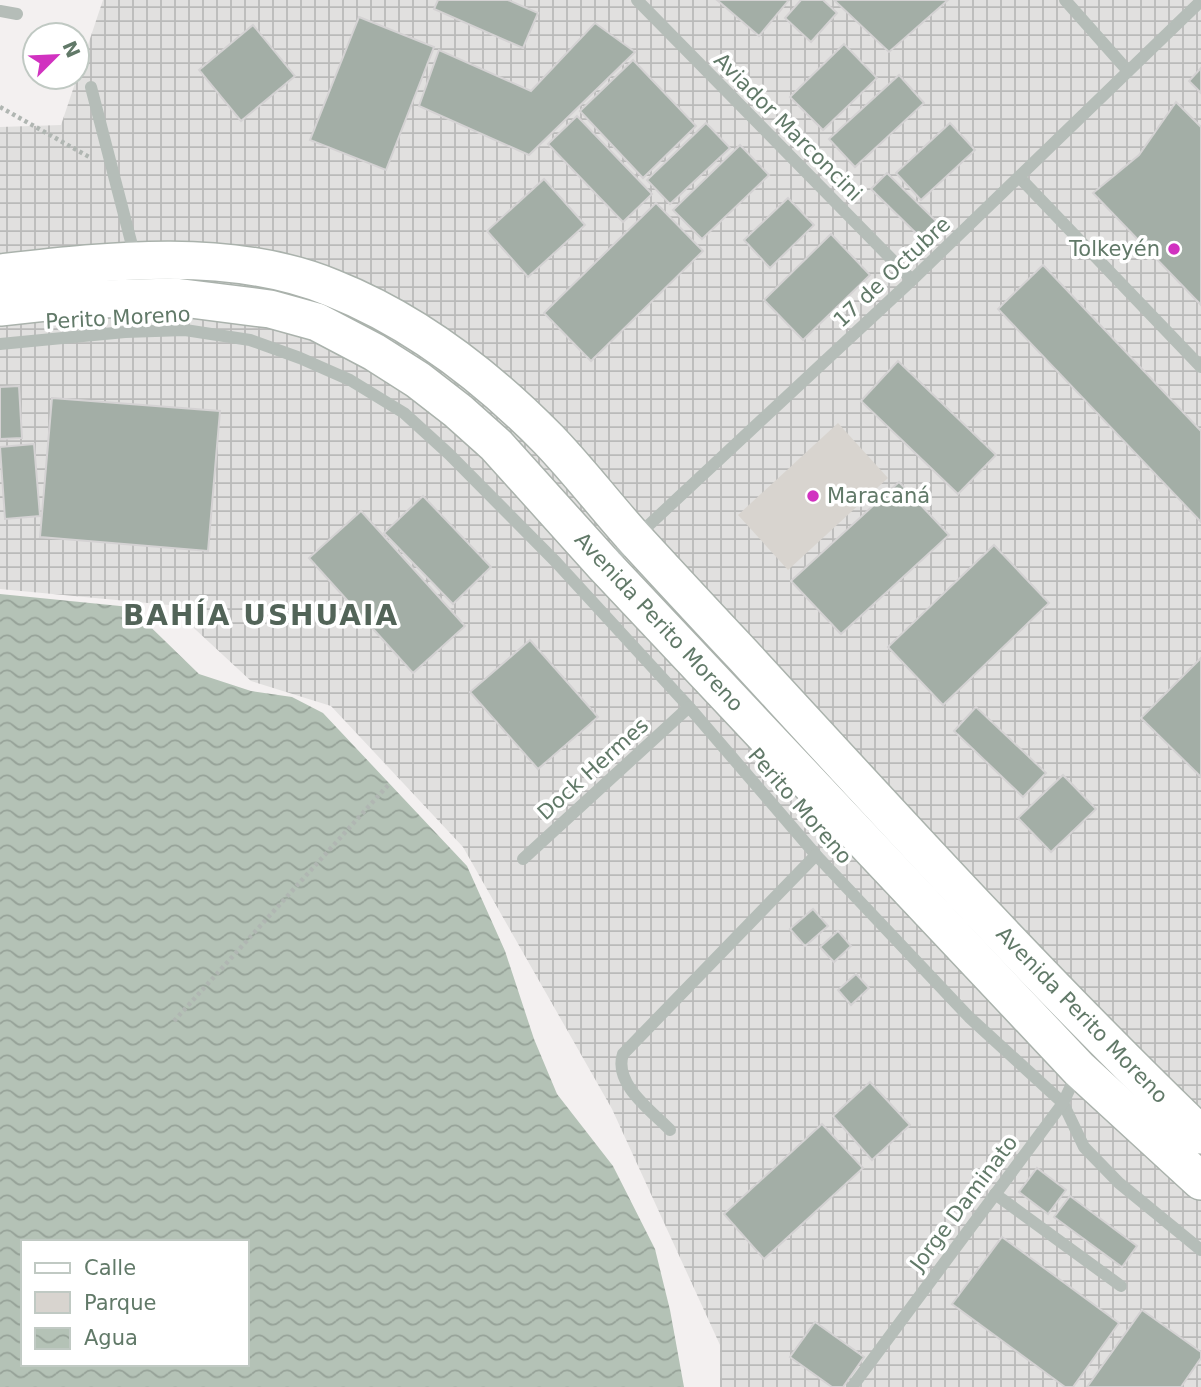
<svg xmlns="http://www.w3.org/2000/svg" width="1201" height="1387" font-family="'DejaVu Sans',sans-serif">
  <defs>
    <pattern id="industrial-grid" width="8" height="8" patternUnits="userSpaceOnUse" patternTransform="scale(1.75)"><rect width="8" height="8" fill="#e1e0df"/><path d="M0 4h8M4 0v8" fill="none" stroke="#babab9"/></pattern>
    <pattern id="water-waves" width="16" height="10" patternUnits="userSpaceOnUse" patternTransform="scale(1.75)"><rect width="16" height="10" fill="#b4c2b6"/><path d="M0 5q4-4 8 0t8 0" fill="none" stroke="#96a298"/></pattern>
  </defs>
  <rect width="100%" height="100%" fill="#f3f0f0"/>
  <path fill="url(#industrial-grid)" d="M103,0H1201V1387H720V1345L612,1109L463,847L331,706L251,681L169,605L0,589V127L61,125Z"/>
  <path fill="#d8d4cf" d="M838,423L888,478L788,570L738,515Z"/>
  <path fill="url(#water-waves)" fill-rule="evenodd" d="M0,594L130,607L199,674L251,691L292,697L323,713L467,866L505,951L534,1039L557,1094L613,1166L655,1249L670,1310L684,1387H0ZM23,1242H247V1364H23Z"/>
  <g fill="#a3aea6" stroke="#d4d2d3" stroke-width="2">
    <path d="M438,0H508L538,13L523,48L434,9Z"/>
    <path d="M717,0H789L759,36Z"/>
    <path d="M801,0H823L837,13L811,42L785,18Z"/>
    <path d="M834,0H948L889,52Z"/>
    <path d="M359,17L434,47L386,170L310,140Z"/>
    <path d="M595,23L635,52L529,155L419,106L439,50L531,91Z"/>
    <path d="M253,25L295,76L241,121L199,70Z"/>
    <path d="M844,44L877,78L823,130L790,97Z"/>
    <path d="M633,60L696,126L643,178L580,111Z"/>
    <path d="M1201,68V93L1189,81Z"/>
    <path d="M899,75L924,103L855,167L829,139Z"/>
    <path d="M1176,102L1201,127V305L1093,193L1139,155Z"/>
    <path d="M577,116L652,194L623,222L548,144Z"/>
    <path d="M706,123L730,148L670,204L647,180Z"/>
    <path d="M950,123L975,150L921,200L896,173Z"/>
    <path d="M740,145L769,175L702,239L673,210Z"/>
    <path d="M887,173L936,221L920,237L871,189Z"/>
    <path d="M544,179L585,225L528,277L487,231Z"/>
    <path d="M788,198L814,225L770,268L744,240Z"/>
    <path d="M656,203L703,251L591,361L544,313Z"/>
    <path d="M831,234L870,275L803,340L764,300Z"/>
    <path d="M1043,265L1201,431V522L998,309Z"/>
    <path d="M898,361L996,455L958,494L861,401Z"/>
    <path d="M19,386L22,438L0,439V387Z"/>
    <path d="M52,398L220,411L208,551L40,537Z"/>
    <path d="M34,444L40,516L5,519L0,447Z"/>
    <path d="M899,482L949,535L841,634L791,581Z"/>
    <path d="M423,496L491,567L453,604L384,533Z"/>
    <path d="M361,511L465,626L413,673L309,558Z"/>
    <path d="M994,545L1049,603L943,705L888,647Z"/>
    <path d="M530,640L598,717L538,769L470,692Z"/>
    <path d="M1201,658V777L1141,718Z"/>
    <path d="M976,707L1046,773L1023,797L954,731Z"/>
    <path d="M1063,775L1096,809L1051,852L1018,818Z"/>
    <path d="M813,909L828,926L805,946L790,929Z"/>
    <path d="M838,931L851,946L834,962L820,947Z"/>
    <path d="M856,974L869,988L851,1005L838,990Z"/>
    <path d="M870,1082L910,1125L872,1160L833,1116Z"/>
    <path d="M822,1124L863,1168L764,1259L724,1214Z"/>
    <path d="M1037,1168L1066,1190L1048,1214L1019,1192Z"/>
    <path d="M1070,1196L1137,1246L1122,1267L1054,1217Z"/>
    <path d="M1002,1237L1119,1323L1073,1387H1065L952,1304Z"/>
    <path d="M1142,1310L1201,1352V1358L1181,1387H1087Z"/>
    <path d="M815,1322L864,1357L843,1387H832L790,1357Z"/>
  </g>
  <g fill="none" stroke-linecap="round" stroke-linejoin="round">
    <g stroke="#aab2ac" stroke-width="40">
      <g id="major">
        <path d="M0,273C106,261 231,246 332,288C415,321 486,376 548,439C579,471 606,507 636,540C671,578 706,616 742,654C892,817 1041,981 1201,1135"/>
        <path d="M0,307L64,300L175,297L270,309L317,322L374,352L418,380L458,411L496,445L605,566L1079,1069L1201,1181"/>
      </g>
    </g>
    <g stroke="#b0b6b2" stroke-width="4.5" stroke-dasharray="3.5 3.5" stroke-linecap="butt">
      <path d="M0,107L91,158"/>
      <path d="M174,1021L390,783"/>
    </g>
    <g stroke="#b5bdb8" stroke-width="12">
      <path d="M637,0L912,280"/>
      <path d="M1065,0L1128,71"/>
      <path d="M0,11L17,14"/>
      <path d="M91,87L135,257"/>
      <path d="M1019,177L1201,367"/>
      <path d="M0,344L125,332L185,330L250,340L300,358L350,380L404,413L449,454L556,562L689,707L816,855L969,1017L1063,1103L1084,1147L1119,1183L1201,1250"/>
      <path d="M607,564L912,280L1201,1"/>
      <path d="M523,859L689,707"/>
      <path d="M670,1130C652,1111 613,1084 623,1054L816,855"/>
      <path d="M995,1194L1121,1286"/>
      <path d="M852,1387L1063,1103L1077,1073"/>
    </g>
    <use href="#major" stroke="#fff" stroke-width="37"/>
  </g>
  <g fill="#d132c0" stroke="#fff" stroke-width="2.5">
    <circle cx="1174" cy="249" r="7"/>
    <circle cx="813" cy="496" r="7"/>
  </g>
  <g text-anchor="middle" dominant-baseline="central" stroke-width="7" stroke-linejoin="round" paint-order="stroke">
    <g font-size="21" fill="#617968" stroke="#fff">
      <text transform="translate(788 127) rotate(45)">Aviador Marconcini</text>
      <text transform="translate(892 272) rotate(-43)">17 de Octubre</text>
      <text transform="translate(118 318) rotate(-3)">Perito Moreno</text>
      <text transform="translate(659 622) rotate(47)">Avenida Perito Moreno</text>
      <text transform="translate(593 769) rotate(-42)">Dock Hermes</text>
      <text transform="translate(800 806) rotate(49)">Perito Moreno</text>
      <text transform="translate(1082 1015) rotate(46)">Avenida Perito Moreno</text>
      <text transform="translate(964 1203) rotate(-53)">Jorge Daminato</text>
    </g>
    <g font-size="21" fill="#617968" stroke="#fff" text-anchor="end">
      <text x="1160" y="249">Tolkeyén</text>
      <text x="827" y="496" text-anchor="start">Maracaná</text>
    </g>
    <g font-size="28" font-weight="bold" letter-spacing="2" fill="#526458" stroke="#fff">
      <text x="261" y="615">BAHÍA USHUAIA</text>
    </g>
  </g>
  <rect x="21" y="1240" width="228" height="126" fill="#ffffff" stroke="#c0c9c3" stroke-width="2"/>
  <rect x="35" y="1263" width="35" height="10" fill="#ffffff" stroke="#c0c9c3" stroke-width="2"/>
  <text x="84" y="1275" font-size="21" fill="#617968">Calle</text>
  <rect x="35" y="1292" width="35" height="21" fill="#d8d4cf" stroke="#c0c9c3" stroke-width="2"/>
  <text x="84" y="1310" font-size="21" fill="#617968">Parque</text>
  <rect x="35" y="1328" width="35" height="21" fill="url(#water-waves)" stroke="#c0c9c3" stroke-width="2"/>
  <text x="84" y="1345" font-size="21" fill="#617968">Agua</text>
  <g transform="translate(56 56) rotate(66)"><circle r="33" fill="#ffffff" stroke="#c0c9c3" stroke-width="2"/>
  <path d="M0-5L12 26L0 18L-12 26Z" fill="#d132c0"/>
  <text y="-10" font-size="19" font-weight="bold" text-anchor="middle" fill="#617968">N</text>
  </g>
</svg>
